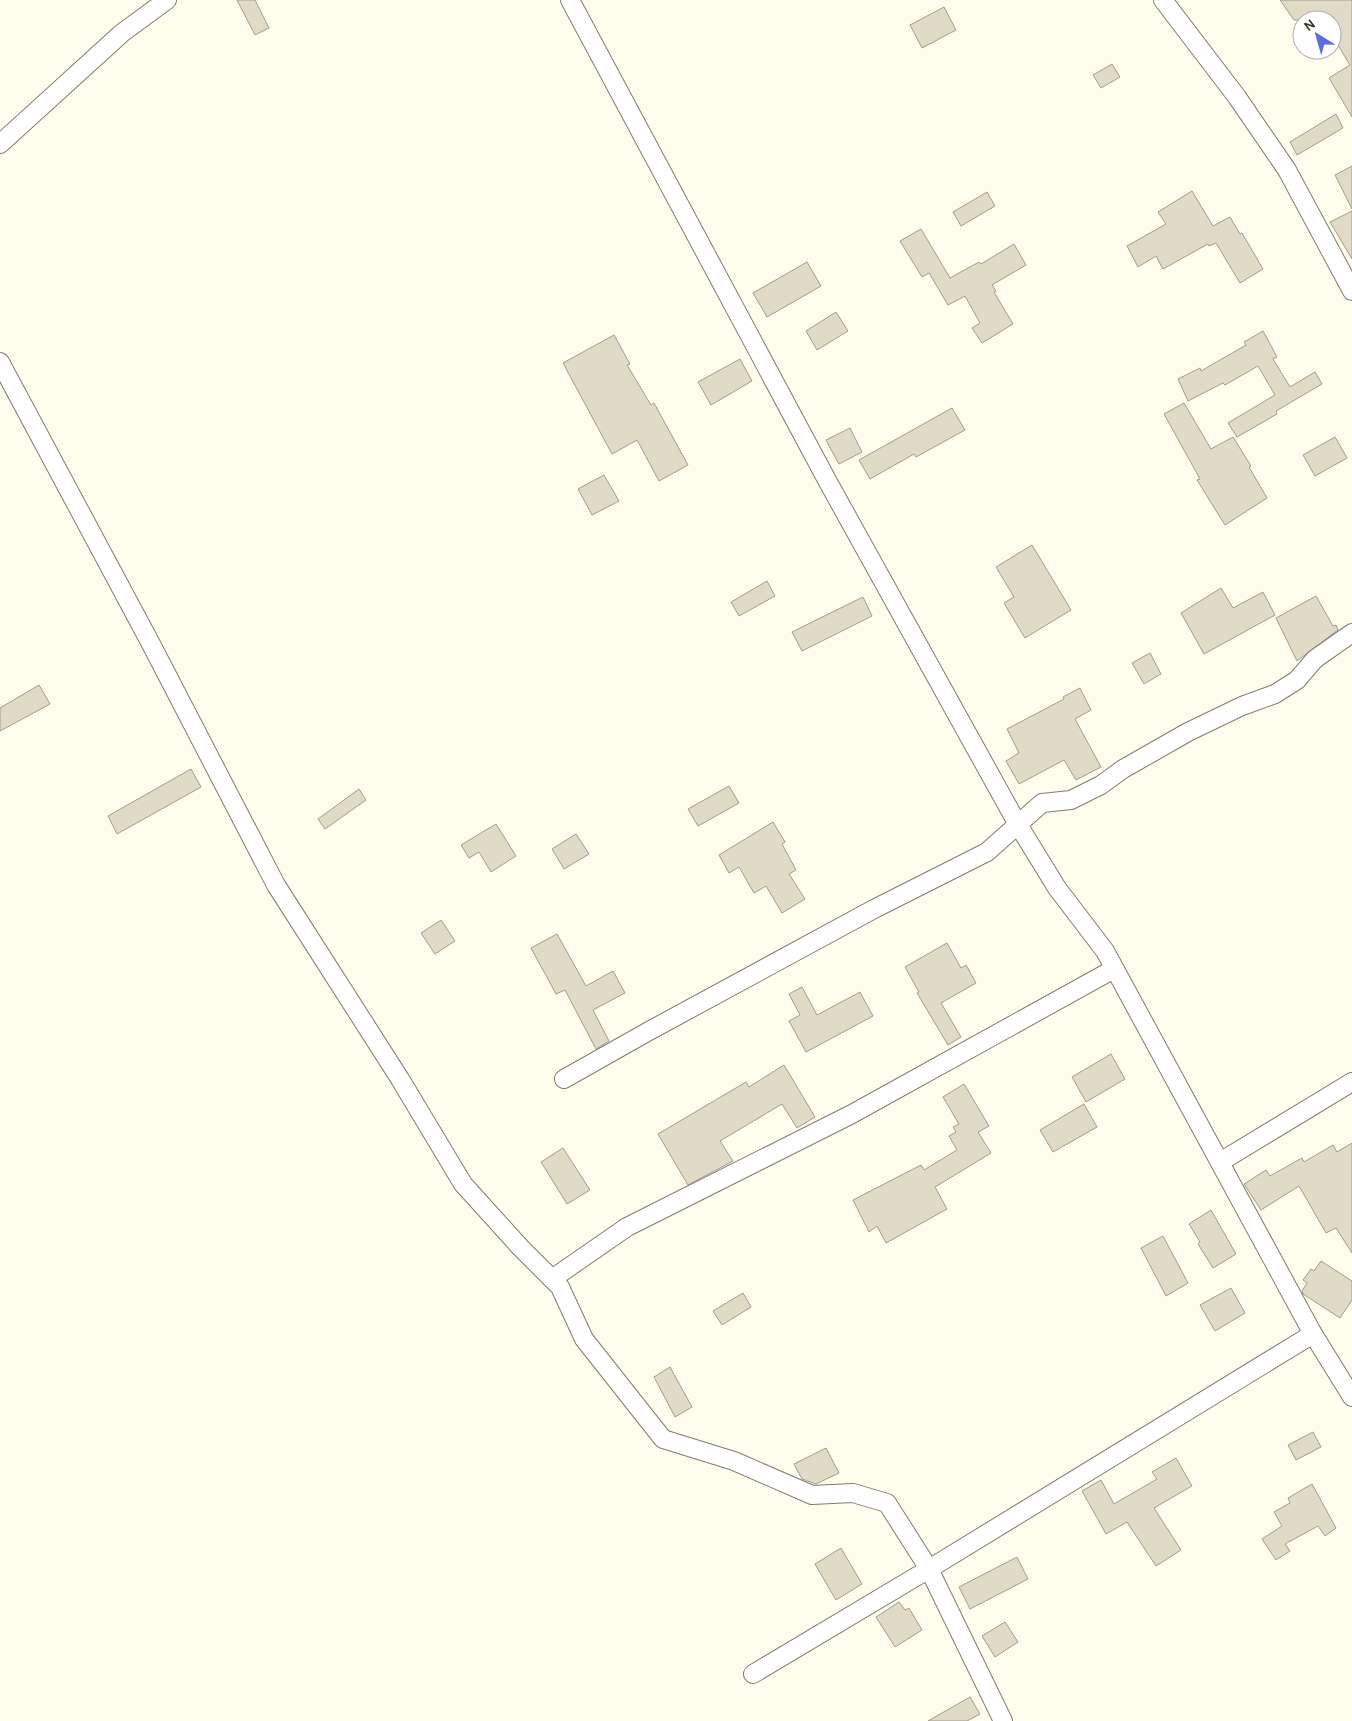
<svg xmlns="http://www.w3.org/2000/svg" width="1352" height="1721" font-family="Karla,sans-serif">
  <rect width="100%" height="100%" fill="#fefcec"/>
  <g fill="#dfdbc7" stroke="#a09d8a">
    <path d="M237,0H255L269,28L255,35Z"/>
    <path d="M1280,0H1352V117L1329,78L1350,65L1332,35V20H1294Z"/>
    <path d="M944,7L956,30L922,48L910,25Z"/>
    <path d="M1112,64L1120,77L1101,88L1093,75Z"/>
    <path d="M1336,114L1343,128L1297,155L1290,142Z"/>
    <path d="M1352,166V209L1335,175Z"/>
    <path d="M1192,191L1213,226L1230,217L1240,234L1242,233L1263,269L1240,283L1216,243L1209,246L1208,244L1163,269L1156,256L1138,267L1127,246L1166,224L1158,212Z"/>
    <path d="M987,192L995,206L961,226L953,212Z"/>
    <path d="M1352,211V259L1330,222Z"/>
    <path d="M921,229L950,278L979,262L981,264L1014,244L1026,265L992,285L996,291L994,292L1013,324L982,343L972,328L980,323L965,296L948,305L929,273L922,277L900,241Z"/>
    <path d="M807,262L821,286L767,317L753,293Z"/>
    <path d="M836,312L848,331L817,350L806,331Z"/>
    <path d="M1263,331L1277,357L1273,359L1290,387L1315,372L1322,384L1276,411L1277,414L1237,437L1228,423L1275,395L1258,366L1225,385L1223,383L1188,401L1178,379L1200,368L1201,371L1246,345L1244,342Z"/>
    <path d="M614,335L630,364L627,365L651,405L654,403L688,465L659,481L637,440L612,454L563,363Z"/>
    <path d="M740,359L752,381L711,405L698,382Z"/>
    <path d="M1184,403L1211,449L1233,437L1251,466L1249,467L1267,498L1225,525L1197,480L1200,479L1164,414Z"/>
    <path d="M952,408L965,430L916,457L914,454L870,479L859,460Z"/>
    <path d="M850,428L862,452L839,464L826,440Z"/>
    <path d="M1335,437L1347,458L1315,476L1303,455Z"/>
    <path d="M604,475L619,501L592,515L578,489Z"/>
    <path d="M1032,545L1071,610L1025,638L1004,603L1014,597L996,567Z"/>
    <path d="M767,581L775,596L739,616L731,602Z"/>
    <path d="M1221,588L1233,608L1263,592L1275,615L1204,654L1181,613Z"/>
    <path d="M1316,596L1333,626L1336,625L1338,630L1297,661L1276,618Z"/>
    <path d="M863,597L872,616L802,651L792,632Z"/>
    <path d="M1150,653L1161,674L1144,684L1132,663Z"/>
    <path d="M39,685L50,704L0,731V708Z"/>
    <path d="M1080,688L1091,710L1075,719L1101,767L1076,780L1064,760L1019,784L1006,761L1019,753L1007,729L1064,699L1063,697Z"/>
    <path d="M191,769L201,787L117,834L108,816Z"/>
    <path d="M729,786L739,803L698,826L688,809Z"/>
    <path d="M359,789L366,800L325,829L318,819Z"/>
    <path d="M773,822L785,842L782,844L796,870L789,874L805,899L782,913L766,886L754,893L739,867L729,873L719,855Z"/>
    <path d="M496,824L516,856L491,872L479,852L469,858L461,845Z"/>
    <path d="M576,834L589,854L564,869L552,849Z"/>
    <path d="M441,920L455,941L435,954L421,933Z"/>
    <path d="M557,934L586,986L613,971L625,993L593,1010L609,1041L596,1049L565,990L556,994L531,948Z"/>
    <path d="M947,943L961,968L966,965L976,983L941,1003L961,1037L948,1045L917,993L919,992L905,967Z"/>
    <path d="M802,987L817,1015L860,992L873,1016L806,1052L789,1021L800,1015L789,994Z"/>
    <path d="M1111,1054L1125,1079L1086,1102L1072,1077Z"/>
    <path d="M784,1065L815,1117L797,1128L782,1104L720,1141L733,1161L688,1185L658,1134L746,1082L749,1087Z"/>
    <path d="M964,1084L989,1126L978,1132L991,1153L935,1187L947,1209L886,1243L877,1226L869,1232L853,1200L921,1165L924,1170L957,1150L949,1136L956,1132L953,1127L959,1124L943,1097Z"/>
    <path d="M1084,1104L1097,1127L1053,1152L1040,1130Z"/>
    <path d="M1352,1143V1253L1336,1228L1326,1233L1299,1186L1261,1210L1244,1184L1266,1170L1270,1176L1302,1158L1304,1162L1333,1145L1337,1152Z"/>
    <path d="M563,1148L590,1190L567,1204L541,1162Z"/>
    <path d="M1211,1210L1236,1254L1213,1268L1198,1244L1200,1242L1189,1224Z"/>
    <path d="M1163,1236L1188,1283L1166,1296L1141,1248Z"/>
    <path d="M1321,1261L1352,1281V1300L1340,1318L1303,1294L1302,1291L1307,1283L1303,1280L1311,1269L1314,1271Z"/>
    <path d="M1231,1288L1245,1313L1215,1331L1200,1305Z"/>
    <path d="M743,1293L751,1307L722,1325L713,1311Z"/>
    <path d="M670,1367L692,1407L675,1417L654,1377Z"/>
    <path d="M1313,1432L1321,1447L1296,1460L1288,1445Z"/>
    <path d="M826,1448L839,1473L816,1484L802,1479L794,1464Z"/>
    <path d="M1176,1458L1192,1486L1154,1508L1181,1550L1156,1566L1127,1522L1106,1534L1082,1491L1101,1480L1114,1504L1157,1479L1152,1472Z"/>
    <path d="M1312,1484L1336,1528L1325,1536L1318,1526L1285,1544L1290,1551L1276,1560L1262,1539L1282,1526L1274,1512L1290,1503L1288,1498Z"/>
    <path d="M841,1548L862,1584L836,1600L815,1564Z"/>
    <path d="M1017,1557L1028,1579L970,1609L959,1587Z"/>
    <path d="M899,1602L905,1610L909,1608L922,1630L895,1647L876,1617Z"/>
    <path d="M1005,1622L1018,1642L995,1657L982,1636Z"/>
    <path d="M970,1697L980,1714L967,1721H928Z"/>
  </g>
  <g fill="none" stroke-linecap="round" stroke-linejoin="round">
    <g stroke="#807d6b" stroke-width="20">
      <g id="street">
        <path d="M570,0L828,482L1017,823L1057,888L1105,951L1313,1334L1352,1397"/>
        <path d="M1163,0L1237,97L1287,170L1352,291"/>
        <path d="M0,144L122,33L167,0"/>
        <path d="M0,362L151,644L276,885L400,1079L463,1184L520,1247L560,1287L584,1339L663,1439L734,1461L812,1495L853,1493L887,1503L929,1569L1003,1721"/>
        <path d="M564,1079L649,1031L874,909L987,852L1042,803L1071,800L1101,785L1123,769L1188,732L1242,706L1275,694L1297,680L1315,659L1352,633"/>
        <path d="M1220,1162L1352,1082"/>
        <path d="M552,1279L627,1227L852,1114L1114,969"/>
        <path d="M753,1674L929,1569L1313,1334"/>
      </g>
    </g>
    <use href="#street" stroke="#fff" stroke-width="18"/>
  </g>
  <g transform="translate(1317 35) rotate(323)"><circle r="24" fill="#ffffff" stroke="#adadaa"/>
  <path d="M0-4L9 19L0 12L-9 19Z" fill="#5a6de4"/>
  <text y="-8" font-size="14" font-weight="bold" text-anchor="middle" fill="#33322a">N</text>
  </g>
</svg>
